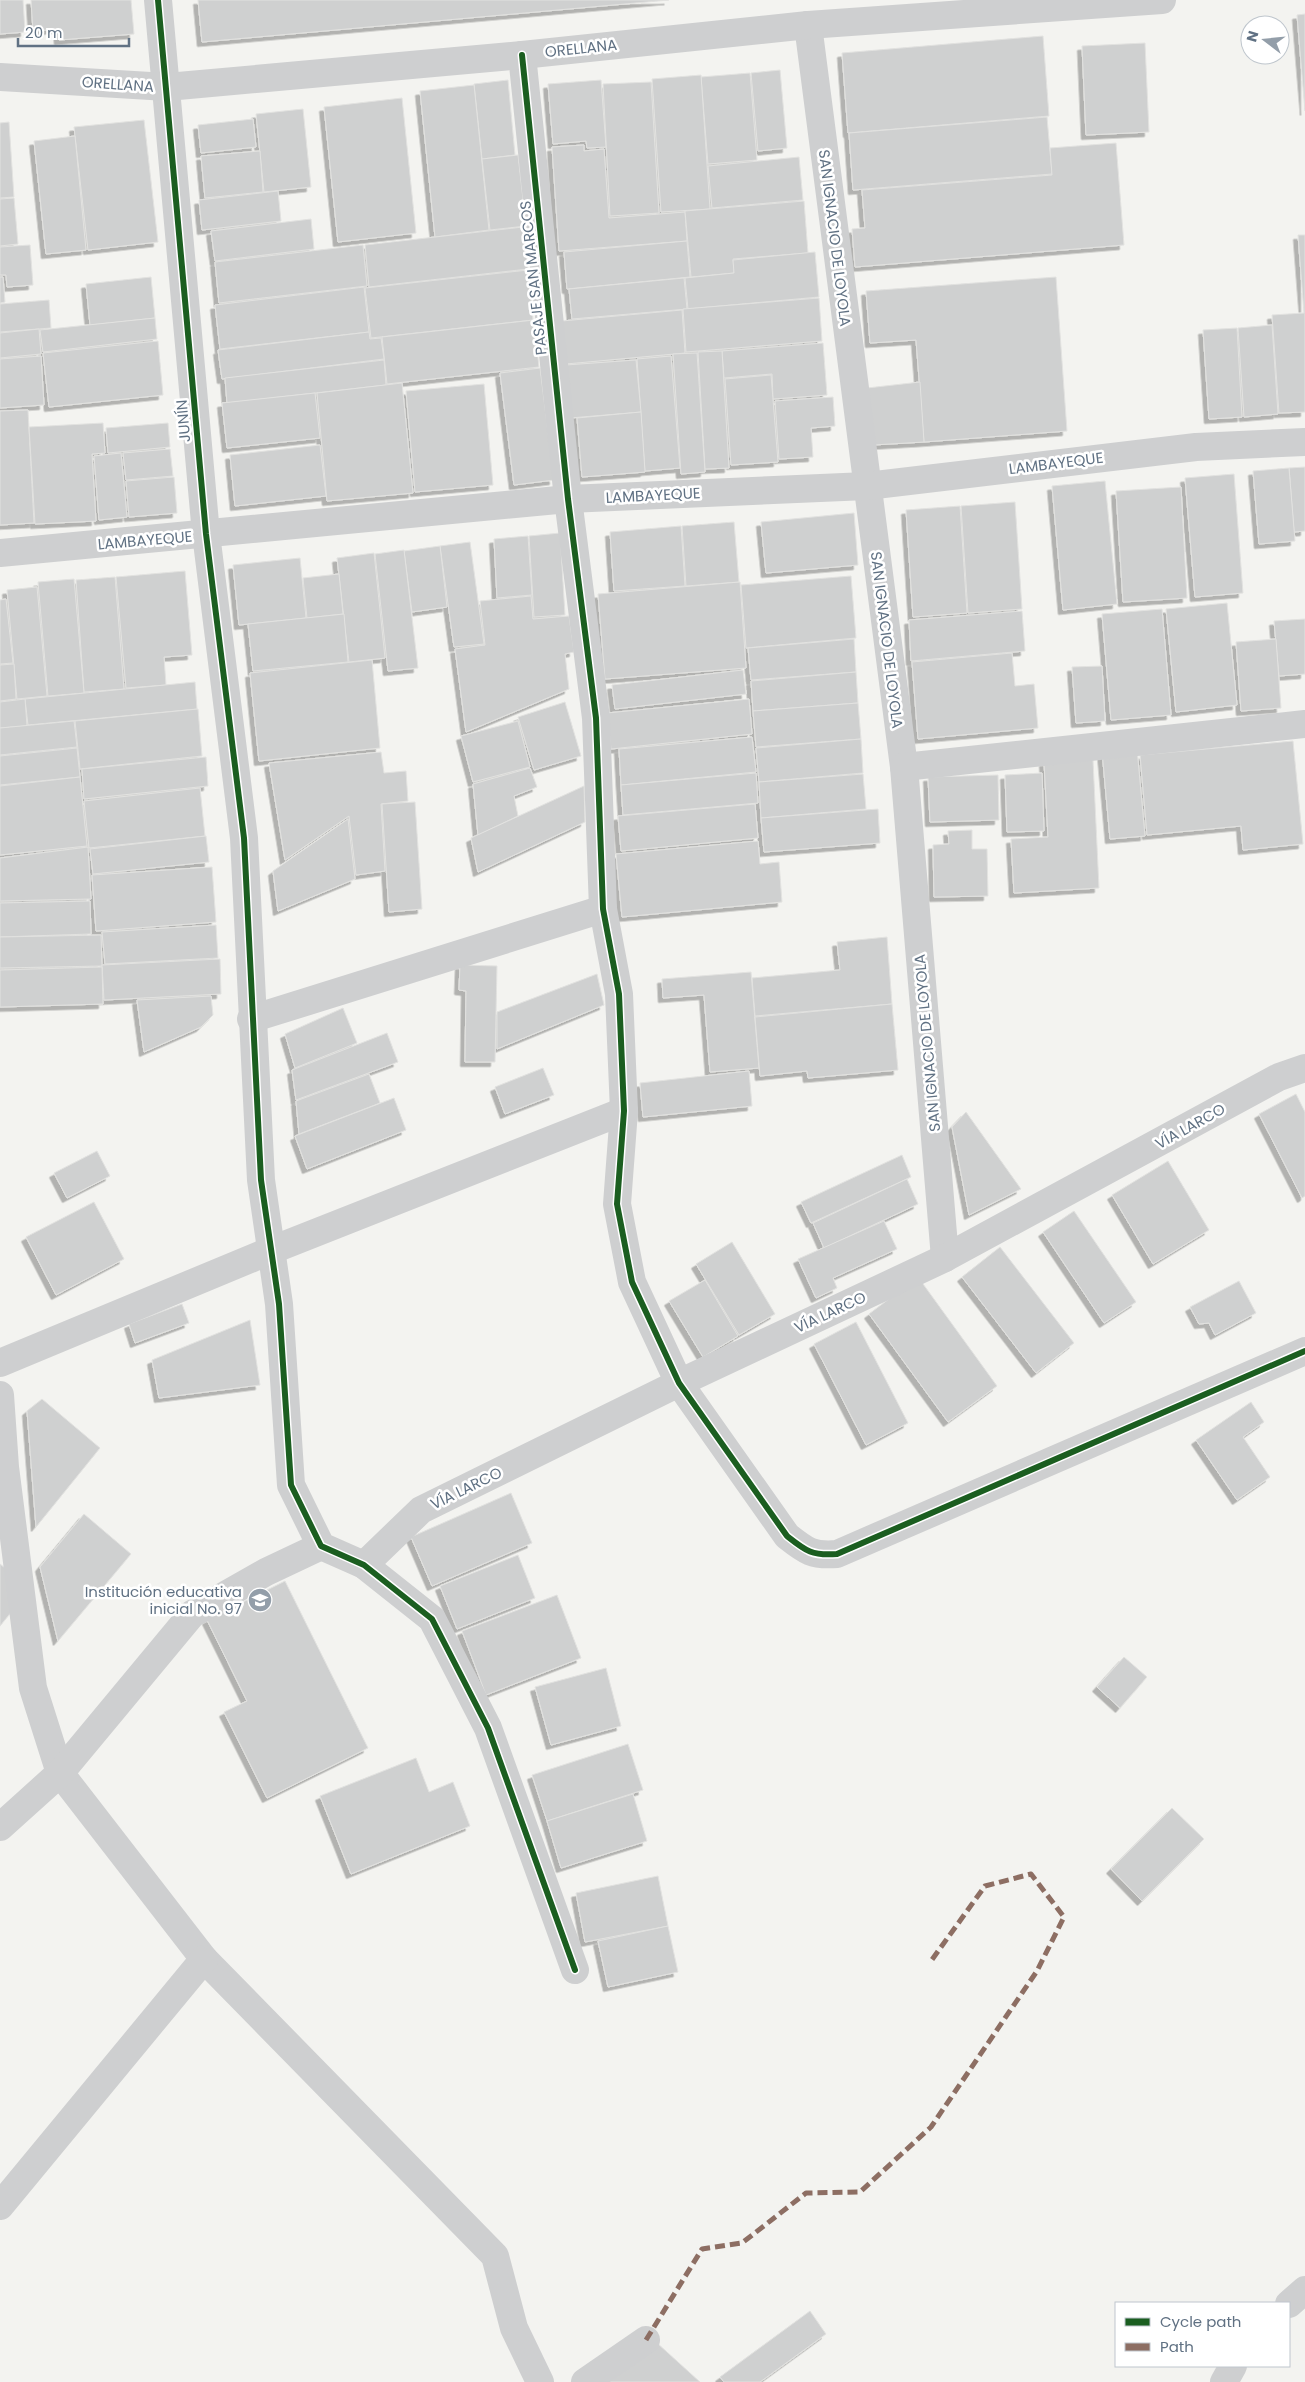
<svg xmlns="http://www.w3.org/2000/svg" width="1305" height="2382" font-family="Poppins,sans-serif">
  <defs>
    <filter id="shadow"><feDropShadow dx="-4.5" dy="4.5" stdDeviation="0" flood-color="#0004"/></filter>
  </defs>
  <rect width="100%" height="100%" fill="#f3f3f0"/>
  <g fill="#cfd0d0" stroke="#e2e2e0" filter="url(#shadow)">
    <path d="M0,0H23L25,32L0,34Z"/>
    <path d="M31,0H131L134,34L59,40L58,29L33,31Z"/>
    <path d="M198,0H669L202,42Z"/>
    <path d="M1305,14V111L1297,15Z"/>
    <path d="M1043,36L1049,116L848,133L842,53Z"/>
    <path d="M1145,43L1149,132L1086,135L1082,46Z"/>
    <path d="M780,70L787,148L758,151L751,73Z"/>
    <path d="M750,73L757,160L708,164L701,77Z"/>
    <path d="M701,75L710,209L661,212L652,79Z"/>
    <path d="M508,80L515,155L482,159L474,84Z"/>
    <path d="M601,80L606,147L587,148L586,141L553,144L548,84Z"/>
    <path d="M651,82L659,213L610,216L603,84Z"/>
    <path d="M474,85L489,230L435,237L420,91Z"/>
    <path d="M402,98L416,233L338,242L324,107Z"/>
    <path d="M303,109L311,187L264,192L256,114Z"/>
    <path d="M1047,117L1052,174L853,190L849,133Z"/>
    <path d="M253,119L256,147L201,153L198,125Z"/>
    <path d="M144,120L158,242L88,250L74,127Z"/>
    <path d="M9,122L14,197L0,198V123Z"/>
    <path d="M75,136L86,250L46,254L34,141Z"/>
    <path d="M1116,143L1124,245L855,267L852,229L865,228L862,190L1052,175L1050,148Z"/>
    <path d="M584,145V151L604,149L609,218L685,212L687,241L559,251L552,147Z"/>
    <path d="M260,151L263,192L205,198L201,156Z"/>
    <path d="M518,155L526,226L490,230L482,159Z"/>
    <path d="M799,157L803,200L712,208L708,166Z"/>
    <path d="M278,191L281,221L202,230L199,200Z"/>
    <path d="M14,198L18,244L0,246V199Z"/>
    <path d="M804,201L808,253L733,259L734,273L691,277L685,211Z"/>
    <path d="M311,219L314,249L215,261L211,231Z"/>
    <path d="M523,227L528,269L369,287L365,245Z"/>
    <path d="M1298,235H1305V412L1279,413L1272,315L1304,313Z"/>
    <path d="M687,241L690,277L567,289L564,252Z"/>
    <path d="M30,245L33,285L7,287L6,275H0V247Z"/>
    <path d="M363,245L367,286L219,303L215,262Z"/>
    <path d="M815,252L819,297L688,309L685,278L734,273L733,260Z"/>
    <path d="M528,270L533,320L371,338L365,288Z"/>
    <path d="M0,277H3L5,302L0,303Z"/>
    <path d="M151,277L155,318L90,325L86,284Z"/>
    <path d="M1056,277L1067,431L924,442L916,340L870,343L866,291Z"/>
    <path d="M684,278L687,309L572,319L569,289Z"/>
    <path d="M364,287L369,332L220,349L215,305Z"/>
    <path d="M819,298L822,341L686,352L683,309Z"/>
    <path d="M49,300L51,328L0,332V304Z"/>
    <path d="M682,310L685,353L566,364L562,321Z"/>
    <path d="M155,318L157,339L43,352L40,330Z"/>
    <path d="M534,320L539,367L387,384L382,337Z"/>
    <path d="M1272,325L1278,414L1244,417L1238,328Z"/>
    <path d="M1237,328L1242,417L1209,419L1203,330Z"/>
    <path d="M39,329L41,354L0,358V333Z"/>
    <path d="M369,332L370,339L381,338L384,359L222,379L218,350Z"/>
    <path d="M158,341L163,395L49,407L43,353Z"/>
    <path d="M823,343L827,395L773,399L772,374L724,378L722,351Z"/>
    <path d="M722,351L729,468L705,469L698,352Z"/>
    <path d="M697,353L705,472L681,474L673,354Z"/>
    <path d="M41,356L44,405L0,408V359Z"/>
    <path d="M671,356L680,468L645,471L637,359Z"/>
    <path d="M384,360L386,385L227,403L225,378Z"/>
    <path d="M636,360L641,412L570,418L566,365Z"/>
    <path d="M540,368L554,480L514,485L500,373Z"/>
    <path d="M771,375L778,462L731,465L725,379Z"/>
    <path d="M920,382L924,442L873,445L867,388Z"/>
    <path d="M402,383L413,493L327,501L317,393Z"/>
    <path d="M484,384L493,485L415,492L406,391Z"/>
    <path d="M315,393L320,438L227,448L222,403Z"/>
    <path d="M833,397L835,426L811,428L813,457L779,459L775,401Z"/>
    <path d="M28,410L34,523L0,525V411Z"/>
    <path d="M641,412L645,472L582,477L577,418Z"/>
    <path d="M103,423L105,453L92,454L96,521L35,524L29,427Z"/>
    <path d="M168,423L170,447L108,453L106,428Z"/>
    <path d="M320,445L326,496L235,506L230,455Z"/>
    <path d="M170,449L173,476L126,480L123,453Z"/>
    <path d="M121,453L127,517L99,520L94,456Z"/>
    <path d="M1305,467V531L1294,532L1289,468Z"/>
    <path d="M1289,468L1295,541L1259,544L1253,471Z"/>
    <path d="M1234,474L1243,593L1195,597L1185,478Z"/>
    <path d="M174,477L177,513L129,517L126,481Z"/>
    <path d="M1105,481L1117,604L1063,610L1052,486Z"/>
    <path d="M1181,487L1187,598L1123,602L1116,491Z"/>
    <path d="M1015,502L1022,609L968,613L961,506Z"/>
    <path d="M960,506L967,613L913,617L906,510Z"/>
    <path d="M854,513L858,565L766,573L761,522Z"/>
    <path d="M734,522L739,582L686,586L682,526Z"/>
    <path d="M681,526L685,586L614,591L610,532Z"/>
    <path d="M560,533L565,615L534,617L529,536Z"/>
    <path d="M528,536L532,595L497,598L494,539Z"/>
    <path d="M470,542L484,644L454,647L440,546Z"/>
    <path d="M440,546L447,607L412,612L404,551Z"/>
    <path d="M404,550L418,668L388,671L375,554Z"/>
    <path d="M374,553L385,658L349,662L337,558Z"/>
    <path d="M300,558L306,618L239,625L233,565Z"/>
    <path d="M185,571L192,655L164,657L166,685L126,688L116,577Z"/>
    <path d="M339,574L343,614L307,618L303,578Z"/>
    <path d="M851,576L856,638L746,648L741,585Z"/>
    <path d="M115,577L124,689L84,692L76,580Z"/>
    <path d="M74,579L84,693L48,696L38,582Z"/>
    <path d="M740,582L746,668L605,679L598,594Z"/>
    <path d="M37,587L47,696L17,699L7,590Z"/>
    <path d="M531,596L533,619L569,616L574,652L565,654L569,689L466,732L455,649L485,645L480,601Z"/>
    <path d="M6,599L13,663L0,664V600Z"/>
    <path d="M1227,603L1237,705L1176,712L1166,609Z"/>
    <path d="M1162,609L1171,715L1111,720L1102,614Z"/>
    <path d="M1022,611L1025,651L911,661L909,620Z"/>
    <path d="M344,614L348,662L253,671L248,624Z"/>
    <path d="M1305,619V674L1279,676L1274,621Z"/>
    <path d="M854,639L856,672L751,680L748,648Z"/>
    <path d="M1276,639L1281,708L1241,711L1236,642Z"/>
    <path d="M1012,653L1015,686L1034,684L1038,728L918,739L912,662Z"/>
    <path d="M372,660L380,748L259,761L250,673Z"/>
    <path d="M14,664L16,699L0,701V665Z"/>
    <path d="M1102,666L1105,721L1076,723L1072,667Z"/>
    <path d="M743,670L746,694L615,709L612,685Z"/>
    <path d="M856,672L858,703L753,711L751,681Z"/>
    <path d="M195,682L197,709L28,725L25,699Z"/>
    <path d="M25,699L27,726L0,728V702Z"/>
    <path d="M749,699L752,734L611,749L607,713Z"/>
    <path d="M565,702L581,756L534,770L518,717Z"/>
    <path d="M858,703L861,739L756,747L753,711Z"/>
    <path d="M198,709L202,756L80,769L75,721Z"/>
    <path d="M74,721L77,747L0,755V728Z"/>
    <path d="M518,721L530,767L473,782L461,736Z"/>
    <path d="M752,737L756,772L621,785L619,749Z"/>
    <path d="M861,739L863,773L759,782L756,748Z"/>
    <path d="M1293,741L1303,844L1243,850L1241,826L1147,835L1140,755Z"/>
    <path d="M77,748L80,777L0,785V756Z"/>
    <path d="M1137,748L1145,836L1110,839L1102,751Z"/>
    <path d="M381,752L384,773L406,771L408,801L381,804L385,871L356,875L349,816L285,860L269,763Z"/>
    <path d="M206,757L208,786L84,799L82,769Z"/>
    <path d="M1093,760L1099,888L1014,893L1011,839L1048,837L1044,762Z"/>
    <path d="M530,768L537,787L514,796L518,816L478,835L473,784Z"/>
    <path d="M756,773L758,803L623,815L621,785Z"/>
    <path d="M1042,773L1044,831L1007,832L1005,775Z"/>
    <path d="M863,774L866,809L761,818L759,782Z"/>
    <path d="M998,775L999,820L930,822L928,777Z"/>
    <path d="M80,777L87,846L0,855V786Z"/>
    <path d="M584,786L585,822L478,872L471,838Z"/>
    <path d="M200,788L205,836L89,848L84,801Z"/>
    <path d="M415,802L422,909L389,912L382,804Z"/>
    <path d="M755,804L758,838L621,851L618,816Z"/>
    <path d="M878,809L880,843L764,852L761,818Z"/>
    <path d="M348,819L355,879L278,911L273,871Z"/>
    <path d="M972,830V849H987L988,896L934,897L933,845L949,844L948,831Z"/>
    <path d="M206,836L209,862L93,874L90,849Z"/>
    <path d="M758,841L760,864L779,862L782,902L622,917L616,854Z"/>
    <path d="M88,847L91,899L0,901V858Z"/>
    <path d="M212,867L216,922L96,931L92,875Z"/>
    <path d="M90,901L91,934L0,937V903Z"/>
    <path d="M216,925L218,958L105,964L102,932Z"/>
    <path d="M101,935L102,966L0,968V937Z"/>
    <path d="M887,937L892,1004L755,1016L752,978L840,970L837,942Z"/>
    <path d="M220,959L221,994L104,1000L102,965Z"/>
    <path d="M460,965L497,966L495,1062H465L466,991L459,990Z"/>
    <path d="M102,967L103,1004L0,1007V970Z"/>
    <path d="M751,972L759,1068L710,1072L704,995L663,998L662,979Z"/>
    <path d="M597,974L604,1005L497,1049V1012Z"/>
    <path d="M211,996L213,1015L201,1027L144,1052L137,1000Z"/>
    <path d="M892,1004L898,1070L808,1078L807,1071L760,1076L755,1017Z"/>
    <path d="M343,1008L357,1043L295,1068L285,1034Z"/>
    <path d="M387,1033L398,1062L296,1100L292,1070Z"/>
    <path d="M543,1068L554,1095L505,1114L495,1087Z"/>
    <path d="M749,1071L752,1106L643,1117L640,1083Z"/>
    <path d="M369,1074L380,1103L299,1134L296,1101Z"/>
    <path d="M1296,1094L1305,1112V1196L1302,1198L1259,1114Z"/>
    <path d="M394,1098L406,1130L307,1169L295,1136Z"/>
    <path d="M966,1112L1021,1189L969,1215L952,1127Z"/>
    <path d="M97,1151L110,1176L67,1198L54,1173Z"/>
    <path d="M902,1155L911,1177L811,1223L801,1202Z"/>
    <path d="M1168,1161L1209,1230L1153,1264L1112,1195Z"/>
    <path d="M907,1179L918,1204L824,1248L813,1223Z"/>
    <path d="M94,1202L124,1259L56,1295L26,1237Z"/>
    <path d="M1074,1211L1136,1302L1104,1323L1043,1232Z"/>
    <path d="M884,1221L897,1249L833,1278L837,1288L816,1298L798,1259Z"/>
    <path d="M732,1242L775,1314L739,1335L696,1264Z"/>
    <path d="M1000,1247L1074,1343L1036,1373L962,1277Z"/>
    <path d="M918,1277L997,1386L948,1422L869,1314Z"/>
    <path d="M705,1280L738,1336L703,1357L669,1301Z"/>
    <path d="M1239,1281L1256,1313L1215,1335L1209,1323L1199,1324L1190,1307Z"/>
    <path d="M182,1304L189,1323L135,1343L129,1324Z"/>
    <path d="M250,1320L260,1385L159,1398L152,1360Z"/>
    <path d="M856,1322L908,1423L866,1445L814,1344Z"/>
    <path d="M42,1399L100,1448L36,1527L27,1411Z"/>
    <path d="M1251,1402L1264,1422L1243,1437L1270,1477L1237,1500L1196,1440Z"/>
    <path d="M511,1493L532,1543L432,1586L411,1537Z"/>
    <path d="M84,1514L131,1554L58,1641L40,1567Z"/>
    <path d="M518,1555L535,1598L457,1629L440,1586Z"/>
    <path d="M0,1564L5,1568L13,1610L0,1626Z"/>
    <path d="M285,1581L368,1748L267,1798L224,1712L247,1701L207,1620Z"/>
    <path d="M557,1595L581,1658L486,1695L462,1631Z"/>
    <path d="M1124,1657L1147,1677L1120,1708L1097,1687Z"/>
    <path d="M606,1668L621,1726L551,1745L535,1687Z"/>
    <path d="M628,1744L643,1790L547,1821L532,1775Z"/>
    <path d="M416,1758L429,1792L453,1782L470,1826L351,1874L320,1796Z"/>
    <path d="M633,1794L647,1841L561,1868L547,1821Z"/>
    <path d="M1172,1808L1204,1839L1142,1901L1111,1869Z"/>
    <path d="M658,1876L668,1926L585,1942L576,1893Z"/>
    <path d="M668,1926L678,1972L608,1987L598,1941Z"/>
    <path d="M810,2311L826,2334L760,2382H724L720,2377Z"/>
    <path d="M656,2342L700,2382H607L631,2356L638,2362Z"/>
  </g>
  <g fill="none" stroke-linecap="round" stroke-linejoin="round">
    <g stroke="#cecfd0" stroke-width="28">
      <path d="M158,0L206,534L244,838L261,1180L279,1304L291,1485L321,1546L364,1565L432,1619L488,1728L575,1970"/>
      <path d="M808,25L904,767L945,1258"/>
      <path d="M522,55L568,499L596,718L603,909L619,994L624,1111L617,1204L632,1282L679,1383L787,1536C806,1551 812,1556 837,1554L1305,1351"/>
      <path d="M0,77L167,87L522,55L808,25L1162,0"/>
      <path d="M0,553L568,499L867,486L1196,447L1305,442"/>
      <path d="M904,767L1305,724"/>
      <path d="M251,1019L603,909"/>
      <path d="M0,1363L272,1250L624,1111"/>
      <path d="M0,1395L5,1467L33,1688L60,1773L204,1959L495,2256L514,2328L540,2382"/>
      <path d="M364,1565L421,1510L679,1383L945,1258L1279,1077L1305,1068"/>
      <path d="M0,1827L60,1773L192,1614L266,1572L321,1546"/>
      <path d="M0,2206L204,1959"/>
      <path d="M1289,2304L1305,2290"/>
      <path d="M585,2382L646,2340"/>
      <path d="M1224,2382L1233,2366"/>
    </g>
    <path stroke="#8d6e63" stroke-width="5" stroke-dasharray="10 5" stroke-linecap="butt" d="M646,2340L702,2249L742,2243L806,2193L860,2192L931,2127L1037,1971L1064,1917L1031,1874L985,1886L931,1961"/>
    <g stroke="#fff" stroke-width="9">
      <g id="cycleway">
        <path d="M158,0L206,534L244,838L261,1180L279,1304L291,1485L321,1546L364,1565L432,1619L488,1728L575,1970"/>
        <path d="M522,55L568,499L596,718L603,909L619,994L624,1111L617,1204L632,1282L679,1383L787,1536C806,1551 812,1556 837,1554L1305,1351"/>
      </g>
    </g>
    <use href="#cycleway" stroke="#1b5e20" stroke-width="6"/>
  </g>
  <defs>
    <g id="school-disc" transform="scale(1.25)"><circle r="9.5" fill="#939ea9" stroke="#fff"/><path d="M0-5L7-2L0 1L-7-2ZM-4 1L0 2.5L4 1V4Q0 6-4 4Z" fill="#fff"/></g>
  </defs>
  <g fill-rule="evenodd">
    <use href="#school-disc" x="260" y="1600"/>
  </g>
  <g text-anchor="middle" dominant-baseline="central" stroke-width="5" stroke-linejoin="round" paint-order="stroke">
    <g font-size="15" fill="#607183" stroke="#fff">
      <text transform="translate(581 48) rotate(-6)">ORELLANA</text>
      <text transform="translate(118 84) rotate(4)">ORELLANA</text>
      <text transform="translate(835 238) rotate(83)">SAN IGNACIO DE LOYOLA</text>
      <text transform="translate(533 278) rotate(-96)">PASAJE SAN MARCOS</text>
      <text transform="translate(183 421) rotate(-95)">JUNÍN</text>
      <text transform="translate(1056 463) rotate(-7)">LAMBAYEQUE</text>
      <text transform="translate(653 495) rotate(-3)">LAMBAYEQUE</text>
      <text transform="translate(145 540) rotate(-5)">LAMBAYEQUE</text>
      <text transform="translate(887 640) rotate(83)">SAN IGNACIO DE LOYOLA</text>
      <text transform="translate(927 1043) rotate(-95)">SAN IGNACIO DE LOYOLA</text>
      <text transform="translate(1190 1126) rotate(-29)">VÍA LARCO</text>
      <text transform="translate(830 1312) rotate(-25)">VÍA LARCO</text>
      <text transform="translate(466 1488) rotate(-26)">VÍA LARCO</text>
    </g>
    <g font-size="15" fill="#607183" stroke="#fff" text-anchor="end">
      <text x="242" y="1591">Institución educativa<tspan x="242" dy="17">inicial No. 97</tspan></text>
    </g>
  </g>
  <rect x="1115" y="2302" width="175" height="65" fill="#ffffff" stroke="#bfc6cd"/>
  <rect x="1125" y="2318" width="25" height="8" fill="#1b5e20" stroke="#bfc6cd"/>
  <text x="1160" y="2327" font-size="15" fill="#607183">Cycle path</text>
  <rect x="1125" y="2343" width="25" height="8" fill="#8d6e63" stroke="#bfc6cd"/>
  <text x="1160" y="2352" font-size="15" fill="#607183">Path</text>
  <g transform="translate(1265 40) rotate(286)"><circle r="24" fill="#ffffff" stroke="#bfc6cd"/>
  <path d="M0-4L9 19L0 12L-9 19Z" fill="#939ea9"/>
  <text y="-8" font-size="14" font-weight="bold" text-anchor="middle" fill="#607183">N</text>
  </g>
  <path d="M18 38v8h111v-8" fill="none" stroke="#607183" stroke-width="2.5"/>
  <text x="25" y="38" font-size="15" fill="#607183" stroke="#ffffff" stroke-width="4" paint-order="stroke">20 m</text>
</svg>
